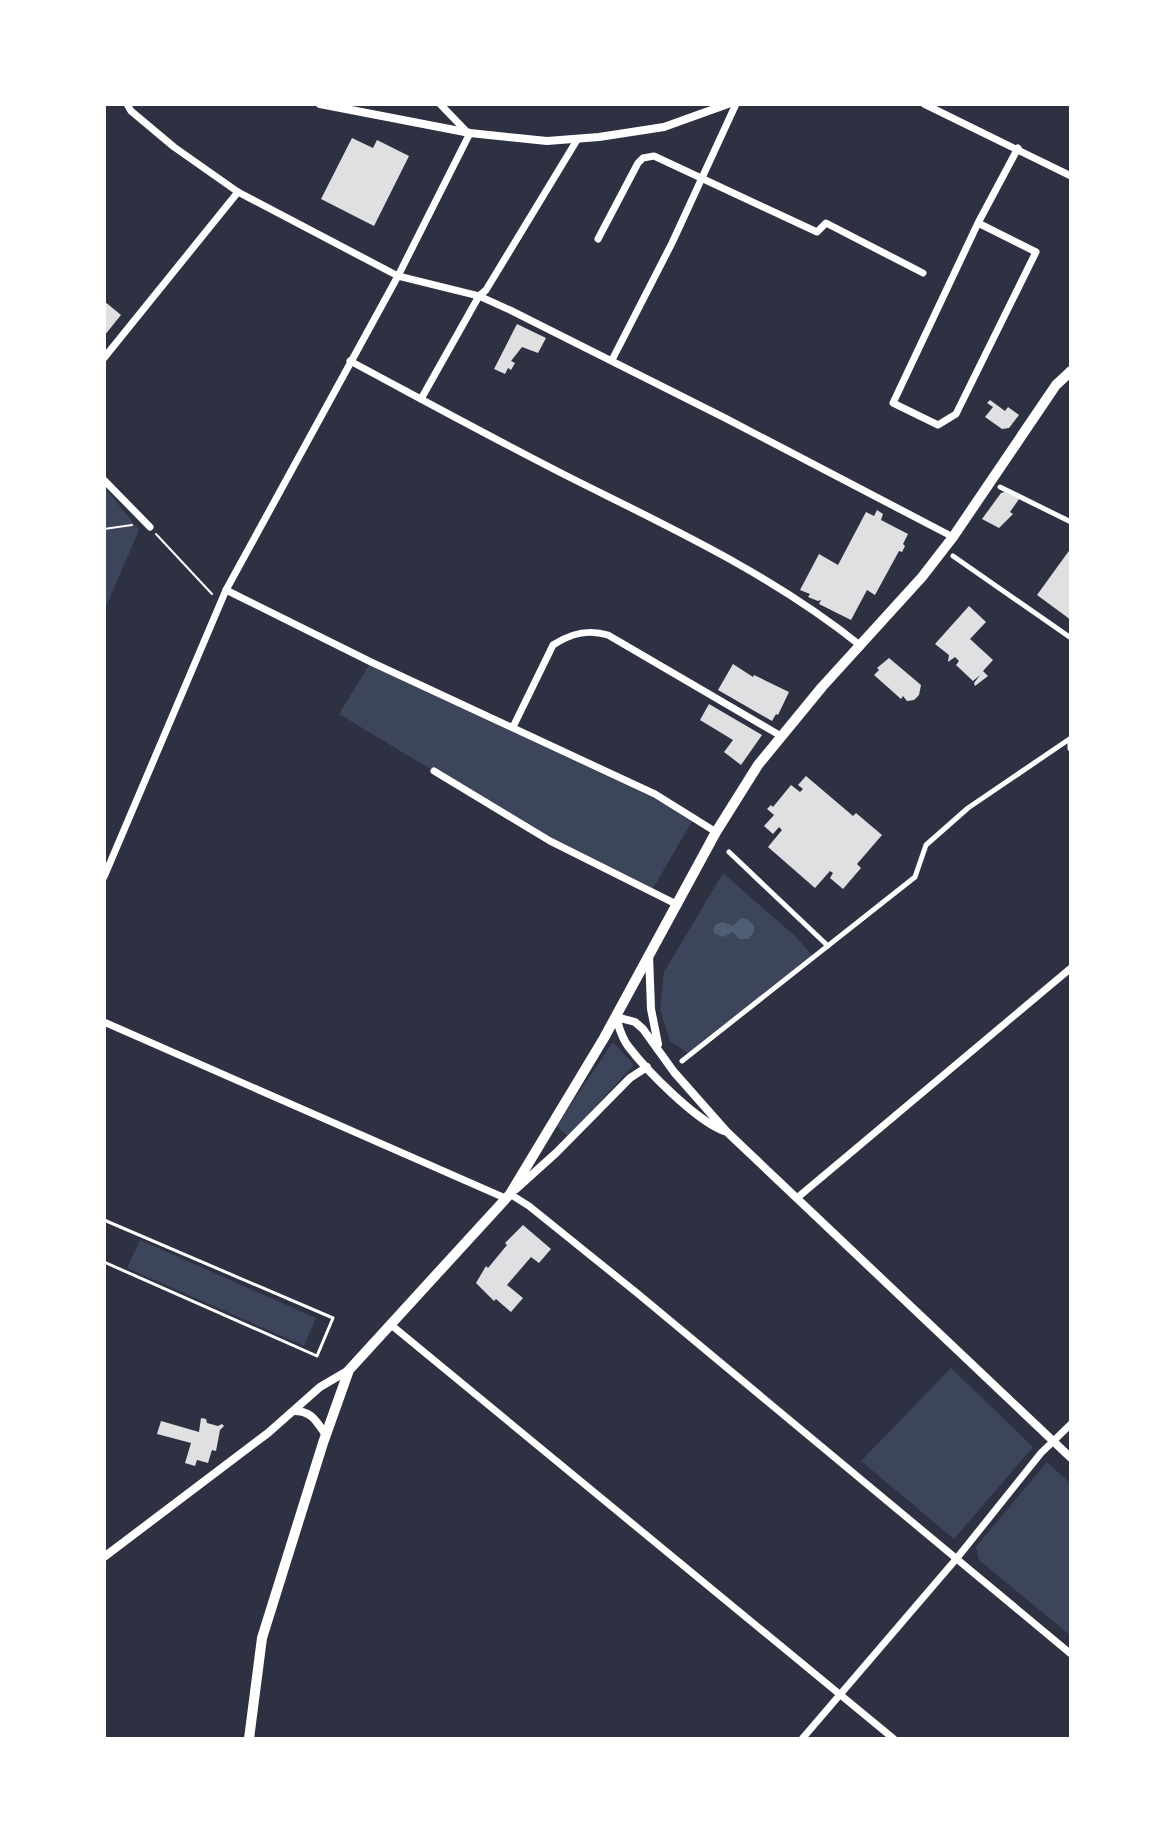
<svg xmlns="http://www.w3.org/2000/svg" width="1175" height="1843" font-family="'Fira Sans',sans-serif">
  <rect width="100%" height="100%" fill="#2d3142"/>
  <g fill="#3c4559">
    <path d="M104,486L139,530L104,611Z"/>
    <path d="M371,662L655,794L694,818L651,892L550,841L339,714Z"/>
    <path d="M723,873L795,936L813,956L688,1053L670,1041L660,1010L664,972Z"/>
    <path d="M613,1042L634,1065L568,1136L556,1126Z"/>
    <path d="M140,1240L316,1318L304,1346L127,1268Z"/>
    <path d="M951,1368L1033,1447L954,1539L861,1461Z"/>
    <path d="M1047,1462L1071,1484V1636L979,1560L976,1547Z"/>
  </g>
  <path fill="#4f5d75" d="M741,918L747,919L754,926V932L748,939H739L733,932L723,937L715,934L713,930L716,924L723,922L733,926Z"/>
  <g fill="#e0e0e3">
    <path d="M352,138L373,148L377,140L409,156L374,226L321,199Z"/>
    <path d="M104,301L121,315L104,336Z"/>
    <path d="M517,324L546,338L538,353L522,347L511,361L515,363L511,370L508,368L505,374L494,369Z"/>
    <path d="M990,400L1005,411L1008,407L1019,415L1009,428L1002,429L985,417L993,407L987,403Z"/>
    <path d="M1005,492L1019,499L1010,512L1013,514L999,528L982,519L1001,493Z"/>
    <path d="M877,510L883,514L881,520L908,534L903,544L905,546L902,552L899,551L875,595L867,590L851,620L819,604L821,600L818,601L808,597L810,594L800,590L819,554L838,565L866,512L874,516Z"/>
    <path d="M1071,548V620L1037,595Z"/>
    <path d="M969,606L986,622L970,639L993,660L983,671L988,676L975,686L974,683L980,675L973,681L956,665L959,661L955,657L948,662L949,655L935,644Z"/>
    <path d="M889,658L921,685L919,695L914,700L907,701L903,696L901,699L874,675L879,670L877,668Z"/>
    <path d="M733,664L753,677L754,675L789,692L778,715L776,714L772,721L718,690Z"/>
    <path d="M709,704L762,735L741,765L724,752L733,740L700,720Z"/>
    <path d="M806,776L853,816L856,813L882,835L857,864L861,868L843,889L830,878L833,873L830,871L815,888L768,847L782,830L779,827L773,834L764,826L774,815L767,809L771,805L773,807L791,785L800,792L803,789L798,785Z"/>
    <path d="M523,1225L551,1249L539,1263L531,1257L507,1285L523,1298L511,1312L496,1299L494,1301L476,1283L486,1266L488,1268L507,1245L505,1243Z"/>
    <path d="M201,1418L206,1419L207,1423L218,1426L222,1424L224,1426L220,1430L216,1451L212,1450L208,1463L197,1460L195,1466L185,1463L191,1443L157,1434L161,1421L199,1432Z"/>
  </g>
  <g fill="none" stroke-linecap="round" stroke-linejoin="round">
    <g stroke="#fff" stroke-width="2">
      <path d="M104,529L132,525"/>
      <path d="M156,534L212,594"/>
    </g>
    <path stroke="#fff" stroke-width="3" d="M104,1220L333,1318L317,1356L104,1262"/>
    <g stroke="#fff" stroke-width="5">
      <path d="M1000,487L1071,522"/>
      <path d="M953,556L1071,638"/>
      <path d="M729,852L828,946"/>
      <path d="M682,1061L915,877L926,845L968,808L1071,738"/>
    </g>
    <g stroke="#fff" stroke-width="7">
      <path d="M127,104L131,111L174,147L238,192L398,276L479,296L510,310L725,418L953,537"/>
      <path d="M440,104L466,131"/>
      <path d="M924,104L1071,176"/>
      <path d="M978,223L1036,252L956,414L938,425L893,403L978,223L1018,148"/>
      <path d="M598,239L638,163L643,158L654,156L817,232L826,223L923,273"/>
      <path d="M104,358L238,192"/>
      <path d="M612,360L672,243L736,104"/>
      <path d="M350,361C423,400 496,440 571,478C671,528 773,575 861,646"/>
      <path d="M421,399L479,296L486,290L577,140"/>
      <path d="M104,480L150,527"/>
      <path d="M226,590L371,662L655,794L716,832"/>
      <path d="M513,727L553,645C571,633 588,629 608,635L781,736"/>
      <path d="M1071,742V748"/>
      <path d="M434,771L550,841L678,905"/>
      <path d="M104,877L226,590L398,276L470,133"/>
      <path d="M104,1022L505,1198"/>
      <path d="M510,1194L529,1206L637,1293L1071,1654"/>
      <path d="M797,1198L1071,968"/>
      <path d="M390,1324L894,1739"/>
      <path d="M802,1739L957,1558L1041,1453L1071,1424"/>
    </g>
    <g stroke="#fff" stroke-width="8">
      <path d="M320,104L470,133L547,141L599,137L664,127L728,104"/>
      <path d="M649,955L651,1009L658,1044"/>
      <path d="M727,1132C698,1123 647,1071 628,1046C621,1037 619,1027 616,1017L635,1022L643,1029L674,1072L727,1132L1071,1458"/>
      <path d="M516,1189L556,1153L630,1078L647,1067"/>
      <path d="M294,1411C312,1411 316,1421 326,1435"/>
      <path d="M104,1557L268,1433L320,1387L349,1370"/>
    </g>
    <path stroke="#fff" stroke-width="10" d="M249,1739L262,1638L323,1443L349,1370L510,1194L604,1038L716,832L758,765L822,687L922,577L953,537L1056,385L1071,371"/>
  </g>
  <rect width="1175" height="1843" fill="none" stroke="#ffffff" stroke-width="212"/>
</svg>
